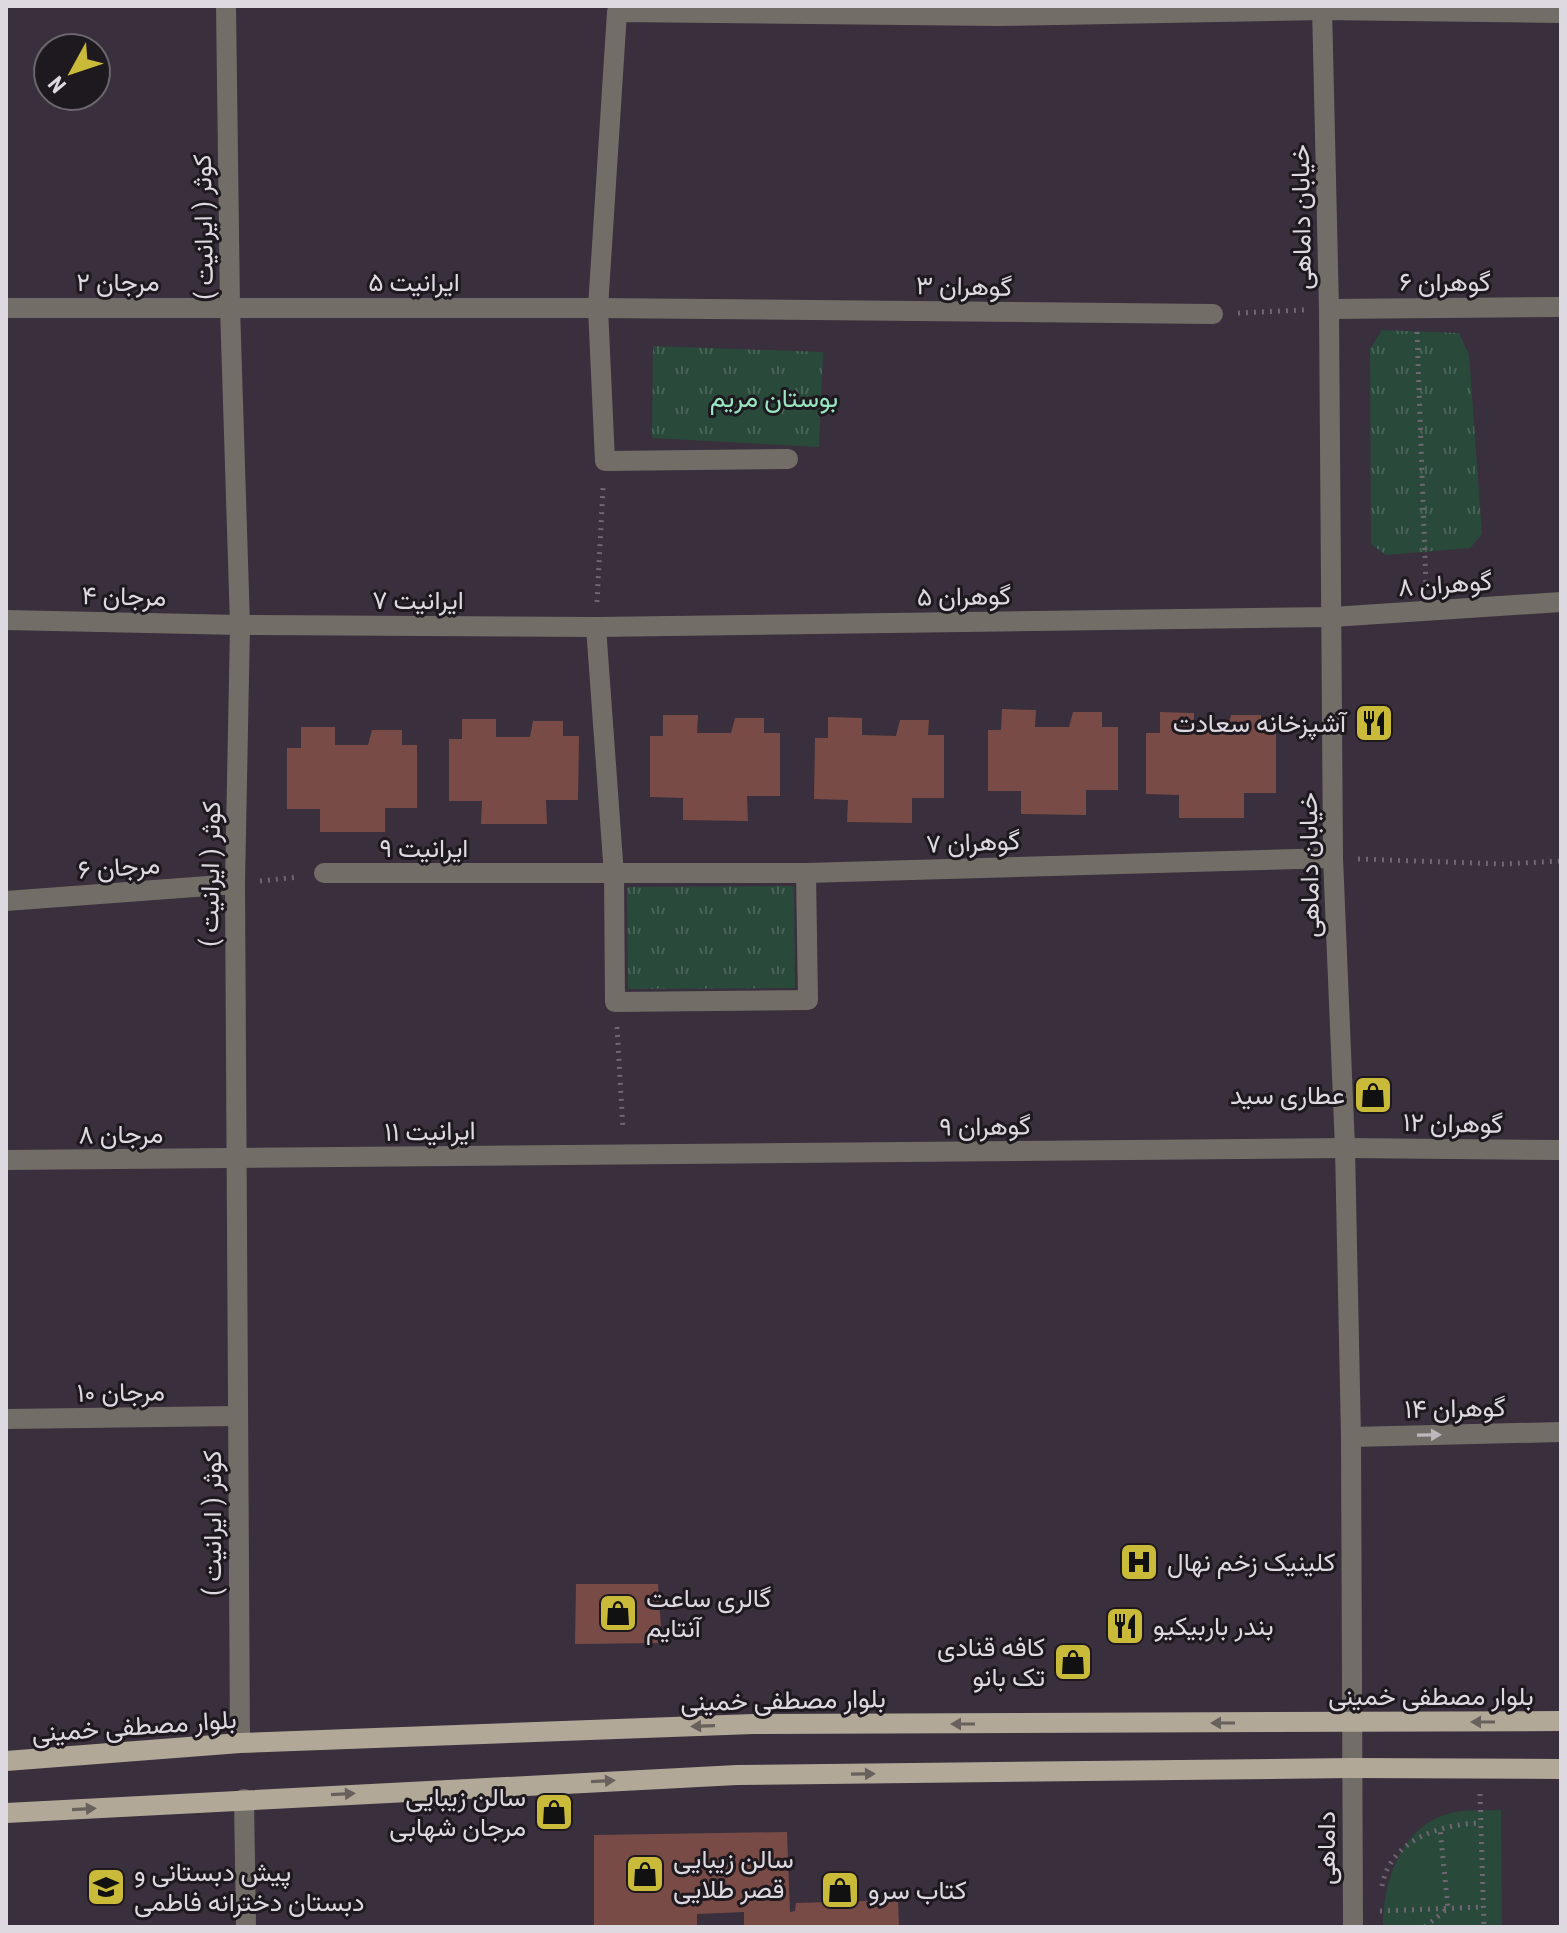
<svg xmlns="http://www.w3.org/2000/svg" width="1567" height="1933" font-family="'Roboto Condensed',Vazirmatn,sans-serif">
  <defs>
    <pattern id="park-tufts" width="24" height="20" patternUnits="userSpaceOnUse" patternTransform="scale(2)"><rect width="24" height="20" fill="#294a3b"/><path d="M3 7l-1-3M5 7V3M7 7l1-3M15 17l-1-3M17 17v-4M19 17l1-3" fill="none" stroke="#486357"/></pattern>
  </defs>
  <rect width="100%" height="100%" fill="#392f3d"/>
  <path fill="#294a3b" d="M1501,1810L1502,1927H1383C1383,1882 1401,1825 1451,1813C1467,1809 1485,1811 1501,1810Z"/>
  <g fill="url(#park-tufts)">
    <path d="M1382,330L1459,333L1469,355L1482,534L1470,548L1386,555L1371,544L1370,349Z"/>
    <path d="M653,346L823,352L819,447L652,438Z"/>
    <path d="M794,886L795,988L628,989L627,887Z"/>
  </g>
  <g fill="#794b46">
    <path d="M1002,709L1036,710L1035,727H1069L1073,712H1102V727H1118V790H1086V815L1021,814V791H988V730H1001Z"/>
    <path d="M1160,712L1194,713V730L1227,731L1231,715H1261V730H1276V793H1244V818H1179V795L1146,794V733H1160Z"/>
    <path d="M663,715H698L697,733H731L735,718H764V733H780V796H747L748,821L683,820V798L650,797V736H663Z"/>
    <path d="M828,717L862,718V735L896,736L900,720H929L928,735H944V798H912V823L847,822L848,800L814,799L815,738H828Z"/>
    <path d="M462,719H496V737H530L533,721H563V736H579L578,800H546L547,824H481L482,801H449V739H462Z"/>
    <path d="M301,727H335V745H368L372,730H402V745H417V808H385V832H320V809H287V748H301Z"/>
    <path d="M576,1584H658L662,1643L575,1644Z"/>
    <path d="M787,1832L790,1912L795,1911L796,1903L898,1900L899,1927H744V1912L697,1914V1927H594V1835Z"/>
  </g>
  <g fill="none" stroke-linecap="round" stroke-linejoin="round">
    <g stroke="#6f6673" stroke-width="5" stroke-dasharray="2 6" stroke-linecap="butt">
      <path d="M1238,313L1304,310"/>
      <path d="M1417,332L1426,586"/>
      <path d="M597,602L603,488"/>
      <path d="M1358,859L1503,864L1561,861"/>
      <path d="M260,881L298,877"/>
      <path d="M617,1027L623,1129"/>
      <path d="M1480,1794L1484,1927"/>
      <path d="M1382,1886C1390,1840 1440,1824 1481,1823"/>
      <path d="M1380,1911L1483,1907"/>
      <path d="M1425,1927L1448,1908L1440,1829"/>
    </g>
    <g stroke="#726e67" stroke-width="20">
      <path d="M226,6L230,307L240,625L235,884L240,1743"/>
      <path d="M1322,6L1329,309L1333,858L1345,1148L1351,1437L1353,1927"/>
      <path d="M6,308H598L1213,314"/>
      <path d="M1329,309L1561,307"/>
      <path d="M788,459L605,461L598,308L617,12L998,16L1323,10L1561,13"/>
      <path d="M6,620L240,625L596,627L1332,617L1561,602"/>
      <path d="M596,627L614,875L615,1002L808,1000L806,873"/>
      <path d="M324,873H806L1333,858"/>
      <path d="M6,901L235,884"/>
      <path d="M6,1160L1345,1148L1561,1150"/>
      <path d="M6,1419L237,1416"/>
      <path d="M1351,1437L1561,1432"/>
      <path d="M244,1799L246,1927"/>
    </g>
    <g stroke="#b1a898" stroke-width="20">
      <path d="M6,1761L240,1743L753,1724L1561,1721"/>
      <path d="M6,1813L737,1775L1352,1768L1561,1769"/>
    </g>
  </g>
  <defs><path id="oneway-solid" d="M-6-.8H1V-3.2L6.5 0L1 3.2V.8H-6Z" transform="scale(2)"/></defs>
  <use fill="#beb8bc" href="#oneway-solid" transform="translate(1429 1435) rotate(-1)"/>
  <g fill="#68605c">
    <use href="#oneway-solid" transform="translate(1483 1722) rotate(180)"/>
    <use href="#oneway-solid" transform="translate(1223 1723) rotate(180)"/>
    <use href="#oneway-solid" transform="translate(963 1724) rotate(180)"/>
    <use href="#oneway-solid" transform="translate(703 1726) rotate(178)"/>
    <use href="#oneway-solid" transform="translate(863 1774) rotate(-1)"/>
    <use href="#oneway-solid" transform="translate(603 1781) rotate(-3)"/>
    <use href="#oneway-solid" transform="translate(343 1794) rotate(-3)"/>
    <use href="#oneway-solid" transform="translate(84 1809) rotate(-3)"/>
  </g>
  <defs>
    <g id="restaurant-square" transform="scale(2)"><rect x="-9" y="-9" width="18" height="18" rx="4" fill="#caba3a" stroke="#1e191f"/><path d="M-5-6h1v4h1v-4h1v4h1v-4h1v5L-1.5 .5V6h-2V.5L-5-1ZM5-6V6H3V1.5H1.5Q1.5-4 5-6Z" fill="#111"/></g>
    <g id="shop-square" transform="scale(2)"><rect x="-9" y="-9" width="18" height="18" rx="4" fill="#caba3a" stroke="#1e191f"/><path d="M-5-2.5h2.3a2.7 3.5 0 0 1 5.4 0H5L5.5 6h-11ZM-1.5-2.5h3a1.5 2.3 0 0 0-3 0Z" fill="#111"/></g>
    <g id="hospital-square" transform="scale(2)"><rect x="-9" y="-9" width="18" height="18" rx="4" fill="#caba3a" stroke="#1e191f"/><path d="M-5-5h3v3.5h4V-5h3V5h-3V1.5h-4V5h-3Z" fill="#111"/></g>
    <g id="school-square" transform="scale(2)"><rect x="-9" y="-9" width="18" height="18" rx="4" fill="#caba3a" stroke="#1e191f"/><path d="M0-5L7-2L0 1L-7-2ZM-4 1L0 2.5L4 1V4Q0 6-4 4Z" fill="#111"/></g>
  </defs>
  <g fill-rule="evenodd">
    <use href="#restaurant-square" x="1374" y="723"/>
    <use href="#shop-square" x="1373" y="1095"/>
    <use href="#hospital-square" x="1139" y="1562"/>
    <use href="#shop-square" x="618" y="1613"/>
    <use href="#restaurant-square" x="1125" y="1626"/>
    <use href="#shop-square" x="1073" y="1662"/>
    <use href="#shop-square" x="554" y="1812"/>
    <use href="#shop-square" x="645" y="1874"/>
    <use href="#school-square" x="106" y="1887"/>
    <use href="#shop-square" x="840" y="1890"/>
  </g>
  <g text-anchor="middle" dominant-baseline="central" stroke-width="6" stroke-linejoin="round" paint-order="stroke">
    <g font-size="26" fill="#ded8e1" stroke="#1e191f">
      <text transform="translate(1301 217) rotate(-91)">خیابان داماهی</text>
      <text transform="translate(203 227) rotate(-91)">کوثر ( ایرانیت )</text>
      <text x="118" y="282">مرجان ۲</text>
      <text x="414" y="282">ایرانیت ۵</text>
      <text x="1445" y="282">گوهران ۶</text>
      <text transform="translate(964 286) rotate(1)">گوهران ۳</text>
      <text transform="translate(1445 584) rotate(-4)">گوهران ۸</text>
      <text transform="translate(124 596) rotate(1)">مرجان ۴</text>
      <text transform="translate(964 596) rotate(-1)">گوهران ۵</text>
      <text x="418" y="600">ایرانیت ۷</text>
      <text transform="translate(973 842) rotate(-2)">گوهران ۷</text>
      <text x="424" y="848">ایرانیت ۹</text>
      <text transform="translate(1309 865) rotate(-91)">خیابان داماهی</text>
      <text transform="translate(119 867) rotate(-4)">مرجان ۶</text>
      <text transform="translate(210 874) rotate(-89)">کوثر ( ایرانیت )</text>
      <text transform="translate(1453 1123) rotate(1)">گوهران ۱۲</text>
      <text transform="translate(985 1126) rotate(-1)">گوهران ۹</text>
      <text transform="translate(430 1131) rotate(-1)">ایرانیت ۱۱</text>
      <text x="121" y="1134">مرجان ۸</text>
      <text transform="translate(121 1392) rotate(-1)">مرجان ۱۰</text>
      <text transform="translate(1455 1408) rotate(-1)">گوهران ۱۴</text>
      <text transform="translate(212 1523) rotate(-90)">کوثر ( ایرانیت )</text>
      <text x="1431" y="1696">بلوار مصطفی خمینی</text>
      <text transform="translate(783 1700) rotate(-1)">بلوار مصطفی خمینی</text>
      <text transform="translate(134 1726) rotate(-4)">بلوار مصطفی خمینی</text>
      <text transform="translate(1326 1848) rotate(-90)">داماهی</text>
    </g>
    <g font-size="26" fill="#97e6c1" stroke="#1e191f">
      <text x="774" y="398">بوستان مریم</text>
    </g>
    <g font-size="26" fill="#ded8e1" stroke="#1e191f" text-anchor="start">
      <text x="1346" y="723" text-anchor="end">آشپزخانه سعادت</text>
      <text x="1345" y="1095" text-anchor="end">عطاری سید</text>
      <text x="1167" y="1562">کلینیک زخم نهال</text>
      <text x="646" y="1598">گالری ساعت<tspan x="646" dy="30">آنتایم</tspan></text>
      <text x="1153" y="1626">بندر باربیکیو</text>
      <text x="1045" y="1647" text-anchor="end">کافه قنادی<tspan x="1045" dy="30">تک بانو</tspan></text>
      <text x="526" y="1797" text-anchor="end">سالن زیبایی<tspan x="526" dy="30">مرجان شهابی</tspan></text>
      <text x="673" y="1859">سالن زیبایی<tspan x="673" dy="30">قصر طلایی</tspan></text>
      <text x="134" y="1872">پیش دبستانی و<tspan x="134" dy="30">دبستان دخترانه فاطمی</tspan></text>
      <text x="868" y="1890">کتاب سرو</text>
    </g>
  </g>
  <rect width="1567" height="1933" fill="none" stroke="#ded8e1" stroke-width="16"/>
  <g transform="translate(72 72) rotate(230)"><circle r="38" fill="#1e191f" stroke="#6b656d" stroke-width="2"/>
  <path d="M0-6L14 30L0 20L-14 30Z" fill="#caba3a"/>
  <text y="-12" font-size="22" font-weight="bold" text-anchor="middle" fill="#ded8e1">N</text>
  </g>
</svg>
